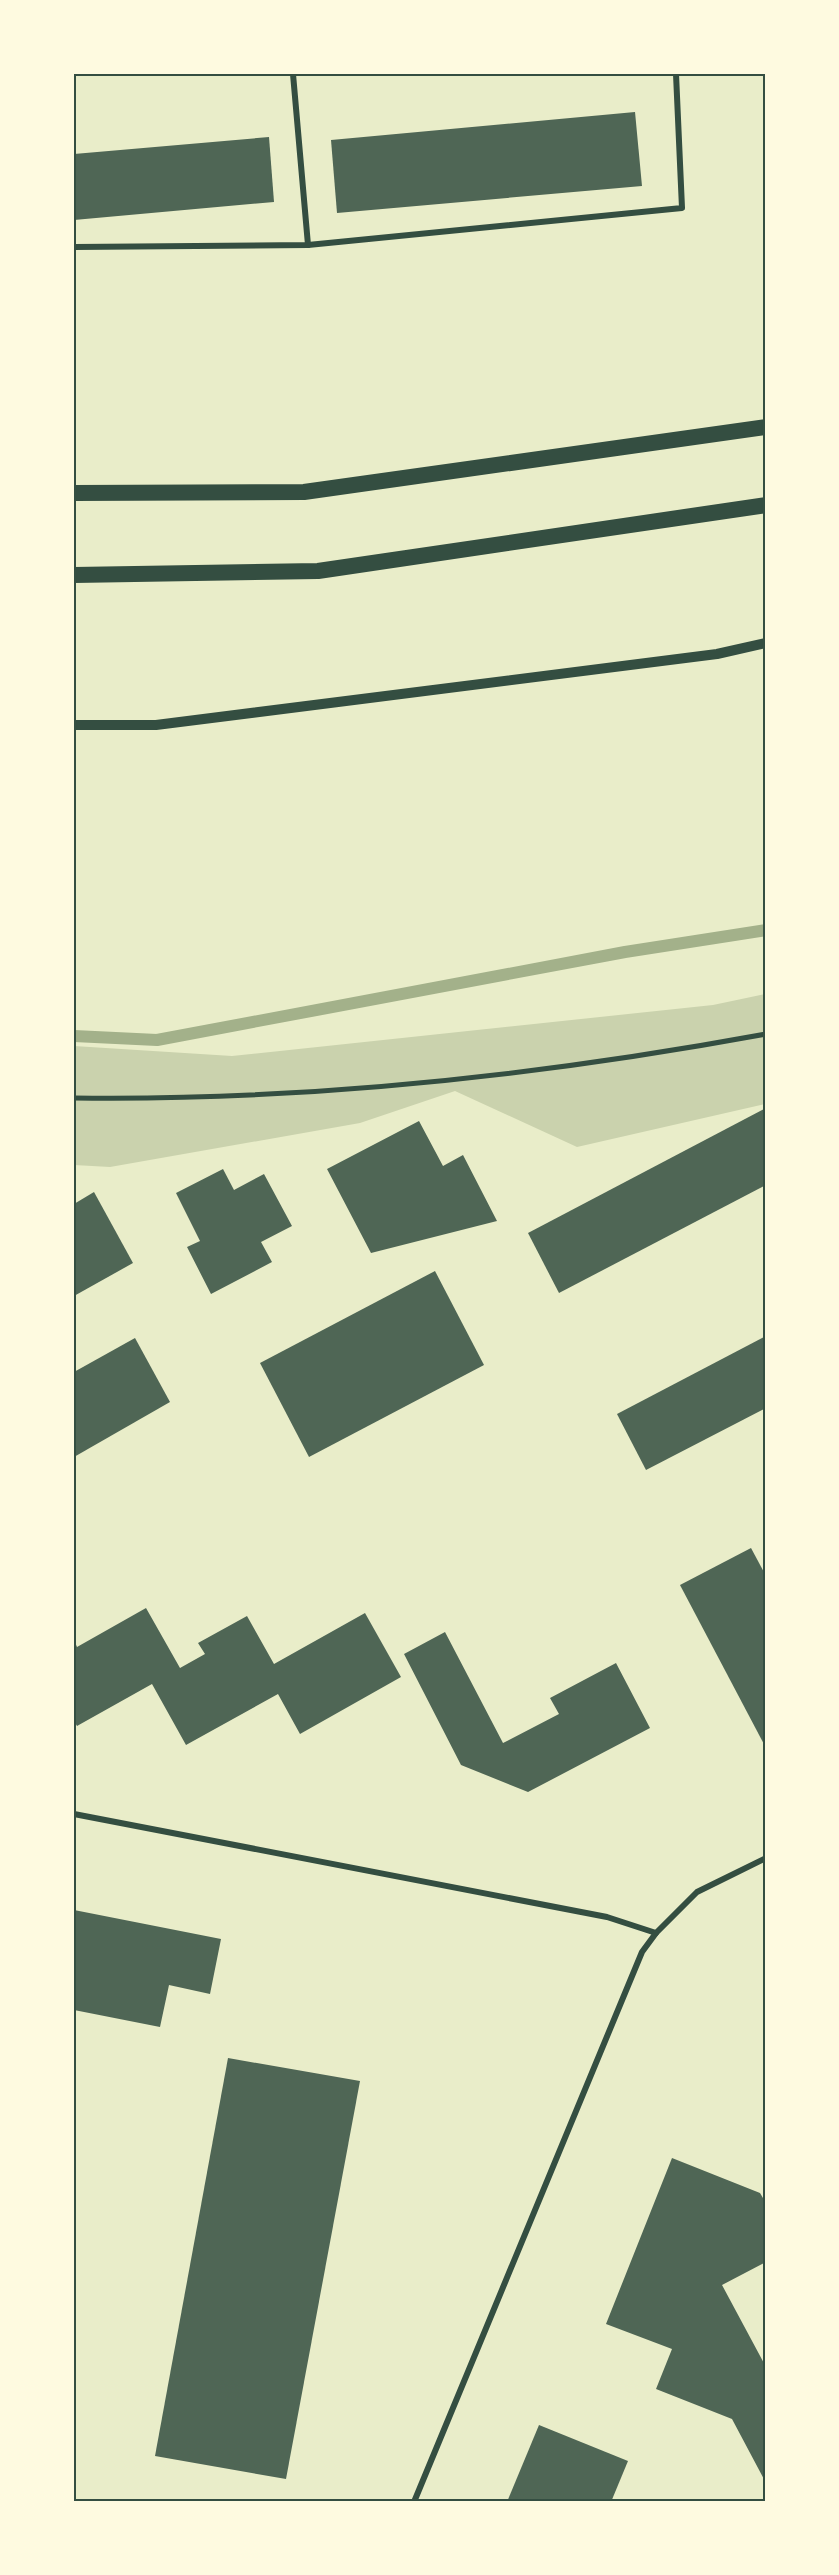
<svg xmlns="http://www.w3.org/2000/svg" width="839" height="2575" font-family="'DM Sans',sans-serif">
  <rect width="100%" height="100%" fill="#e9edc9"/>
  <path fill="#cad2ad" d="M765,994V1104L577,1147L455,1091L360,1123L110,1167L74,1165V1046L232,1056L713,1005Z"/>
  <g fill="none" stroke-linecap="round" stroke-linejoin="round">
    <path stroke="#a3b18a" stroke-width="12" d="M74,1036L157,1040L625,952L766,930"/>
  </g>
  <g fill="#4f6655">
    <path d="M635,112L642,186L337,213L331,140Z"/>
    <path d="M269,137L274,202L74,220V154Z"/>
    <path d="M766,1108V1185L559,1293L528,1233Z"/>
    <path d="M419,1121L443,1166L463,1155L497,1221L371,1253L327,1169Z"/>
    <path d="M223,1169L234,1190L264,1174L292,1226L261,1242L272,1262L211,1294L187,1247L200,1241L176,1193Z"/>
    <path d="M94,1192L133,1263L74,1296V1204Z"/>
    <path d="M435,1271L484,1365L309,1457L260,1363Z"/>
    <path d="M766,1336V1408L646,1470L617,1414Z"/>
    <path d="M135,1338L170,1402L74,1457V1372Z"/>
    <path d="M751,1548L766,1576V1748L680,1585Z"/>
    <path d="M146,1608L180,1668L205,1654L198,1643L247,1616L274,1664L365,1613L401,1677L300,1734L278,1694L186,1745L152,1684L77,1726L74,1721V1640L77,1647Z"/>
    <path d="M445,1632L503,1743L559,1714L550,1698L616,1663L650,1728L528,1792L461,1765L404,1654Z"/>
    <path d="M74,1910L221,1939L210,1994L169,1985L160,2027L74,2010Z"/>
    <path d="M228,2058L360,2081L286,2479L155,2456Z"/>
    <path d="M672,2158L760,2193L766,2203V2262L722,2285L766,2367V2483L732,2419L656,2389L672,2349L606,2324Z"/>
    <path d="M539,2425L628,2461L611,2502H507Z"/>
  </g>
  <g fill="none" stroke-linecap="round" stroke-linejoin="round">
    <path stroke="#344e41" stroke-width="5" d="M74,1098C305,1101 538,1076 766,1034"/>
    <g stroke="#344e41" stroke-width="6">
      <path d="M293,74L308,245"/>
      <path d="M74,247L308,245L682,208L676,74"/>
      <path d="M74,1814L607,1917L656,1933"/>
      <path d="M414,2502L642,1952L656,1933L697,1892L766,1858"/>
    </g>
    <path stroke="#344e41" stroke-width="10" d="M74,725H156L717,654L766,643"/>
    <g stroke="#344e41" stroke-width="16">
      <path d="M74,493L304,492L766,427"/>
      <path d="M74,575L318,571L766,505"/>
    </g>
  </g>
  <rect width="839" height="2575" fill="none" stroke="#fefae0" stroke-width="150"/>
  <rect x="75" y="75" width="689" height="2425" fill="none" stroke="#344e41" stroke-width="2"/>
</svg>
